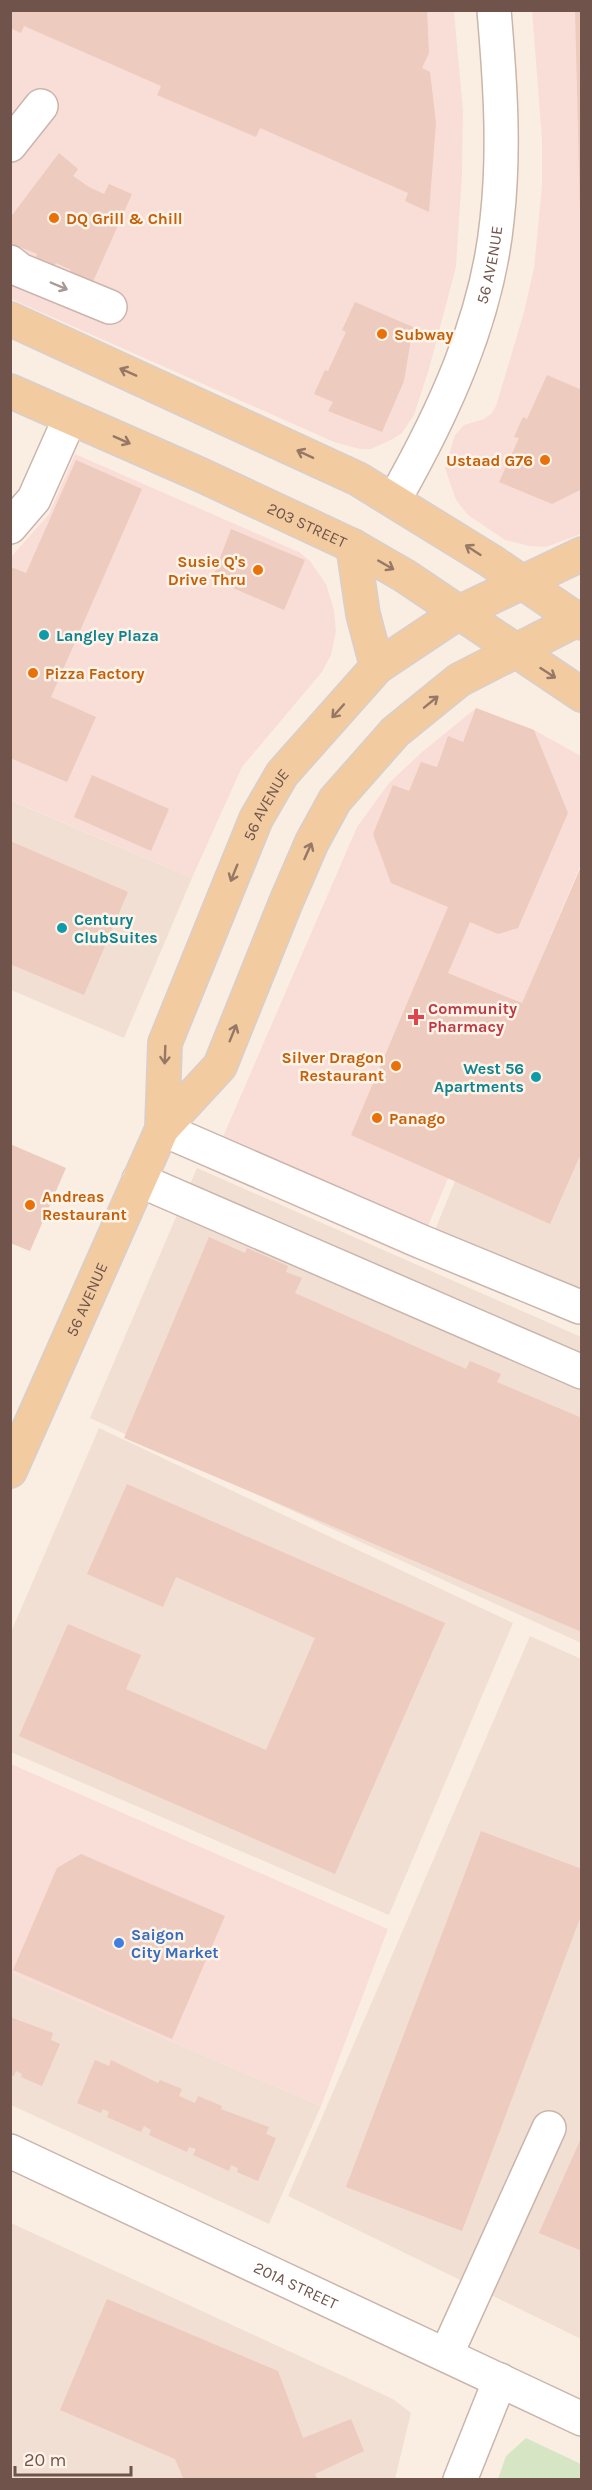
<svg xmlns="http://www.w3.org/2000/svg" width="592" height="2490" font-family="Karla,sans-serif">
  <rect width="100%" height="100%" fill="#faeee3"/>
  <g fill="#f1dfd3">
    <path d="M10,800L192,878L124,1038L11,990Z"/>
    <path d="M581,876V1322L425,1254Z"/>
    <path d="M197,1168L581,1337V1643L90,1418Z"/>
    <path d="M99,1428L513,1623L389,1915L11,1752V1632Z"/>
    <path d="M530,1636L581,1659V2339L288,2196Z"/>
    <path d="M11,1972L321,2106L269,2224L11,2105Z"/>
    <path d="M11,2223L393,2399L411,2413L395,2479L11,2480Z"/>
  </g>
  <g fill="#f9ded8">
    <path d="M11,11H454L463,111L462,175L456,267L429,369L414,415L402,433L393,439L371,449H360L334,442L11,299Z"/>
    <path d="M532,11H581V534L546,547L529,546L505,540L468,515L456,500L445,468L455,435L464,425L484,419L492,413L496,406L524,312L534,268L542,186V139Z"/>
    <path d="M75,454L299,552L310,561L326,584L334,610L336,631L331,655L322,672L242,767L192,878L11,800V557L49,514Z"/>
    <path d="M476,708L534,730L581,756V864L414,1259L209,1169L357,827L389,783L422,752Z"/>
    <path d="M11,1764L388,1929L321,2106L11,1972Z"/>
  </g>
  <path fill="#d6e6c4" d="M526,2438L581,2464V2479H498L506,2456Z"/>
  <g fill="#edcbbe">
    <path d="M10,10H427L429,53L422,68L430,72L436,123L429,212L405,201L408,193L260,128L256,137L157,95L161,86L24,26L21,33L10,28Z"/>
    <path d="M575,10H582V211H580Z"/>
    <path d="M59,153L78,169L73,176L89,187L104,194L109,184L132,194L91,286L68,276L71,270L56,263L53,269L35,260L37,254L20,247L18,252L10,247V218Z"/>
    <path d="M355,302L413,327L404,381L382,432L328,411L333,402L314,394L325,370L328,371L346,332L342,330Z"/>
    <path d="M547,375L582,390V489L552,504L499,482L519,438L514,437L523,417L527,419Z"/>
    <path d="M76,460L142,489L51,697L96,717L67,782L10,758V569L11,567L26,573Z"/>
    <path d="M231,529L305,560L284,610L212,579Z"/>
    <path d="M476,708L534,730L568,813L518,928L498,934L470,922L448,973L522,1003L582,864V1151L550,1224L351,1135L448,907L391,883L373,834L393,785L409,791L421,762L437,767L448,736L463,742Z"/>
    <path d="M92,775L169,809L151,851L74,817Z"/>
    <path d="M10,841L128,892L84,995L10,964Z"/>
    <path d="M10,1144L66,1168L30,1251L10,1243Z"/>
    <path d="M209,1237L245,1253L247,1248L288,1266L286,1272L302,1278L295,1293L466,1369L470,1361L501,1374L497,1382L582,1418V1632L124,1438Z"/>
    <path d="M127,1484L445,1623L335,1874L19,1736L68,1624L141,1655L126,1689L266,1750L315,1638L176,1577L163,1607L87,1574Z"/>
    <path d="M481,1831L582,1869V1913L462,2231L346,2187Z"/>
    <path d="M81,1854L225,1916L172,2039L13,1970L57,1868Z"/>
    <path d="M10,2017L53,2033L51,2040L60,2044L42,2086L21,2077L22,2074L16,2071L14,2076L10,2075Z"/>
    <path d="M95,2060L109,2066L111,2060L158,2083L160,2080L182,2089L179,2096L195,2103L198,2096L222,2106L221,2109L269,2127L266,2134L276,2138L258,2181L237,2172L238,2168L231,2165L229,2171L193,2155L196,2149L189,2147L187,2152L149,2135L151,2130L144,2126L141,2132L107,2117L109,2112L103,2109L101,2113L77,2103Z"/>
    <path d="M582,2136V2251L539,2233Z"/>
    <path d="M107,2299L278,2371L303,2438L351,2419L364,2451L315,2474L318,2480H184L175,2459L60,2410Z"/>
  </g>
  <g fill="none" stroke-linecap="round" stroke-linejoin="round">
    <g stroke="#cab5ab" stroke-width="36">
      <g id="minor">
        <path d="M10,145L41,106"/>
        <path d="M10,262L20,270L110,307"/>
        <path id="s1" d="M394,500C443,414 487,320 497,220C505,150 500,80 494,10"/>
        <path d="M10,527L34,499L70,418"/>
        <path d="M162,1129L422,1242L580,1307"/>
        <path d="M139,1180L582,1372"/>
        <path id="s2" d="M10,2151L582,2419"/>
        <path d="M446,2355L549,2128"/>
        <path d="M460,2480L500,2380"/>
      </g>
    </g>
    <g stroke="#d7cfcd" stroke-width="36">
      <g id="major">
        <path d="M10,319L358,479L491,561L582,623"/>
        <path id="s3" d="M10,391L201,475L353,546L405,576L582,695"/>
        <path d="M353,546L363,614L377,667"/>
        <path id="s4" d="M162,1129L165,1043L256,819L282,774L377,667L458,613L582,554"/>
        <path id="s5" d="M10,1471L162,1129L220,1066L286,902L312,842L335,800L395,732L459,680L582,617"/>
      </g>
    </g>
    <use href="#minor" stroke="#fff" stroke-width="33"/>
    <use href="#major" stroke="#f3cba1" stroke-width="33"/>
  </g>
  <defs><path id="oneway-shaft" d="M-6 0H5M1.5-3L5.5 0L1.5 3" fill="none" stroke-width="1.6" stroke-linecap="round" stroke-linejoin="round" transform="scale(1.5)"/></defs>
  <use stroke="#a99894" href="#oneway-shaft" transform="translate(59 286) rotate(23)"/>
  <g stroke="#977866">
    <use href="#oneway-shaft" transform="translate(128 372) rotate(-156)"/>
    <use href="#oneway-shaft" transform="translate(122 440) rotate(24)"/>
    <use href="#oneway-shaft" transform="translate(305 454) rotate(-155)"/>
    <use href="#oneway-shaft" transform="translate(473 550) rotate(-147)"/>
    <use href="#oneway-shaft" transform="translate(386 565) rotate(30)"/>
    <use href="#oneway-shaft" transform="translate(548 673) rotate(33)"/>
    <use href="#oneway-shaft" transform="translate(431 702) rotate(-39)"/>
    <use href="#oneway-shaft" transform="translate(338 711) rotate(132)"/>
    <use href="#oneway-shaft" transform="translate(308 851) rotate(-66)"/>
    <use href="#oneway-shaft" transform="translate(234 873) rotate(112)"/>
    <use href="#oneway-shaft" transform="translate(233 1033) rotate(-68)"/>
    <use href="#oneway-shaft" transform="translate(165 1055) rotate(92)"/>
  </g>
  <g fill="#e8710a" stroke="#fdf3e9" stroke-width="2">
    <circle cx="54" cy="218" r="6"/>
    <circle cx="382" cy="334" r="6"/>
    <circle cx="545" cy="460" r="6"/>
    <circle cx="258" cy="570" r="6"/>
    <circle cx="33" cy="673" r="6"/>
    <circle cx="396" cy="1066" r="6"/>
    <circle cx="377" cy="1118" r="6"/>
    <circle cx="30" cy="1205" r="6"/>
  </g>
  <g fill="#0f9aa8" stroke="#fdf3e9" stroke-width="2">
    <circle cx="44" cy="635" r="6"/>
    <circle cx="62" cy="928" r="6"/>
    <circle cx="536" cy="1077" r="6"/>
  </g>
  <path fill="#e0444e" stroke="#fdf3e9" stroke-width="2" d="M413 1008h6v6h6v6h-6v6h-6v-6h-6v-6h6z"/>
  <circle fill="#3f7fe0" stroke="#fdf3e9" stroke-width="2" cx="119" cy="1943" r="6"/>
  <g text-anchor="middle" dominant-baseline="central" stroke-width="5" stroke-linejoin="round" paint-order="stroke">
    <g font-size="16" font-weight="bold" fill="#c56008" stroke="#fdf3e9" text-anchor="start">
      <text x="66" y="218">DQ Grill &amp; Chill</text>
      <text x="394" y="334">Subway</text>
      <text x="533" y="460" text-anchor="end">Ustaad G76</text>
      <text x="246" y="561" text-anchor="end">Susie Q's<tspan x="246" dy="18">Drive Thru</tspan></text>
      <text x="45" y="673">Pizza Factory</text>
      <text x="384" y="1057" text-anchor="end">Silver Dragon<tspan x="384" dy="18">Restaurant</tspan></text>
      <text x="389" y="1118">Panago</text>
      <text x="42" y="1196">Andreas<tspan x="42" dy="18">Restaurant</tspan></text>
    </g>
    <g font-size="16" fill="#70544c" stroke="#fdf3e9">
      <text stroke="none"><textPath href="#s1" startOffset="255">56 AVENUE</textPath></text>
      <text stroke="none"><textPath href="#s3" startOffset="326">203 STREET</textPath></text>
      <text stroke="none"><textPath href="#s4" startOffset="345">56 AVENUE</textPath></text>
      <text stroke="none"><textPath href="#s5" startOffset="188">56 AVENUE</textPath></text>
      <text stroke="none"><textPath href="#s2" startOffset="316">201A STREET</textPath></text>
    </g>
    <g font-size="16" font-weight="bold" fill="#0d838f" stroke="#fdf3e9" text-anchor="start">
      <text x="56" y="635">Langley Plaza</text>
      <text x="74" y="919">Century<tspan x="74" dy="18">ClubSuites</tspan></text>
      <text x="524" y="1068" text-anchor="end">West 56<tspan x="524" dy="18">Apartments</tspan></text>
    </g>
    <g font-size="16" font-weight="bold" fill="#be3a42" stroke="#fdf3e9" text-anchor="start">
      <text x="428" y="1008">Community<tspan x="428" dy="18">Pharmacy</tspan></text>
    </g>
    <g font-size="16" font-weight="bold" fill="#366cbe" stroke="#fdf3e9" text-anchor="start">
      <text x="131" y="1934">Saigon<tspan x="131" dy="18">City Market</tspan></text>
    </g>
  </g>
  <rect width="592" height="2490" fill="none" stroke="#70544c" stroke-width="24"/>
  <path d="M15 2466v9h116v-9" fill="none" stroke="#70544c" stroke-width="3"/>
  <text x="24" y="2466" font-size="18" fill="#70544c" stroke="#fdf3e9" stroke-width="4.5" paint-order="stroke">20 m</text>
</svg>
